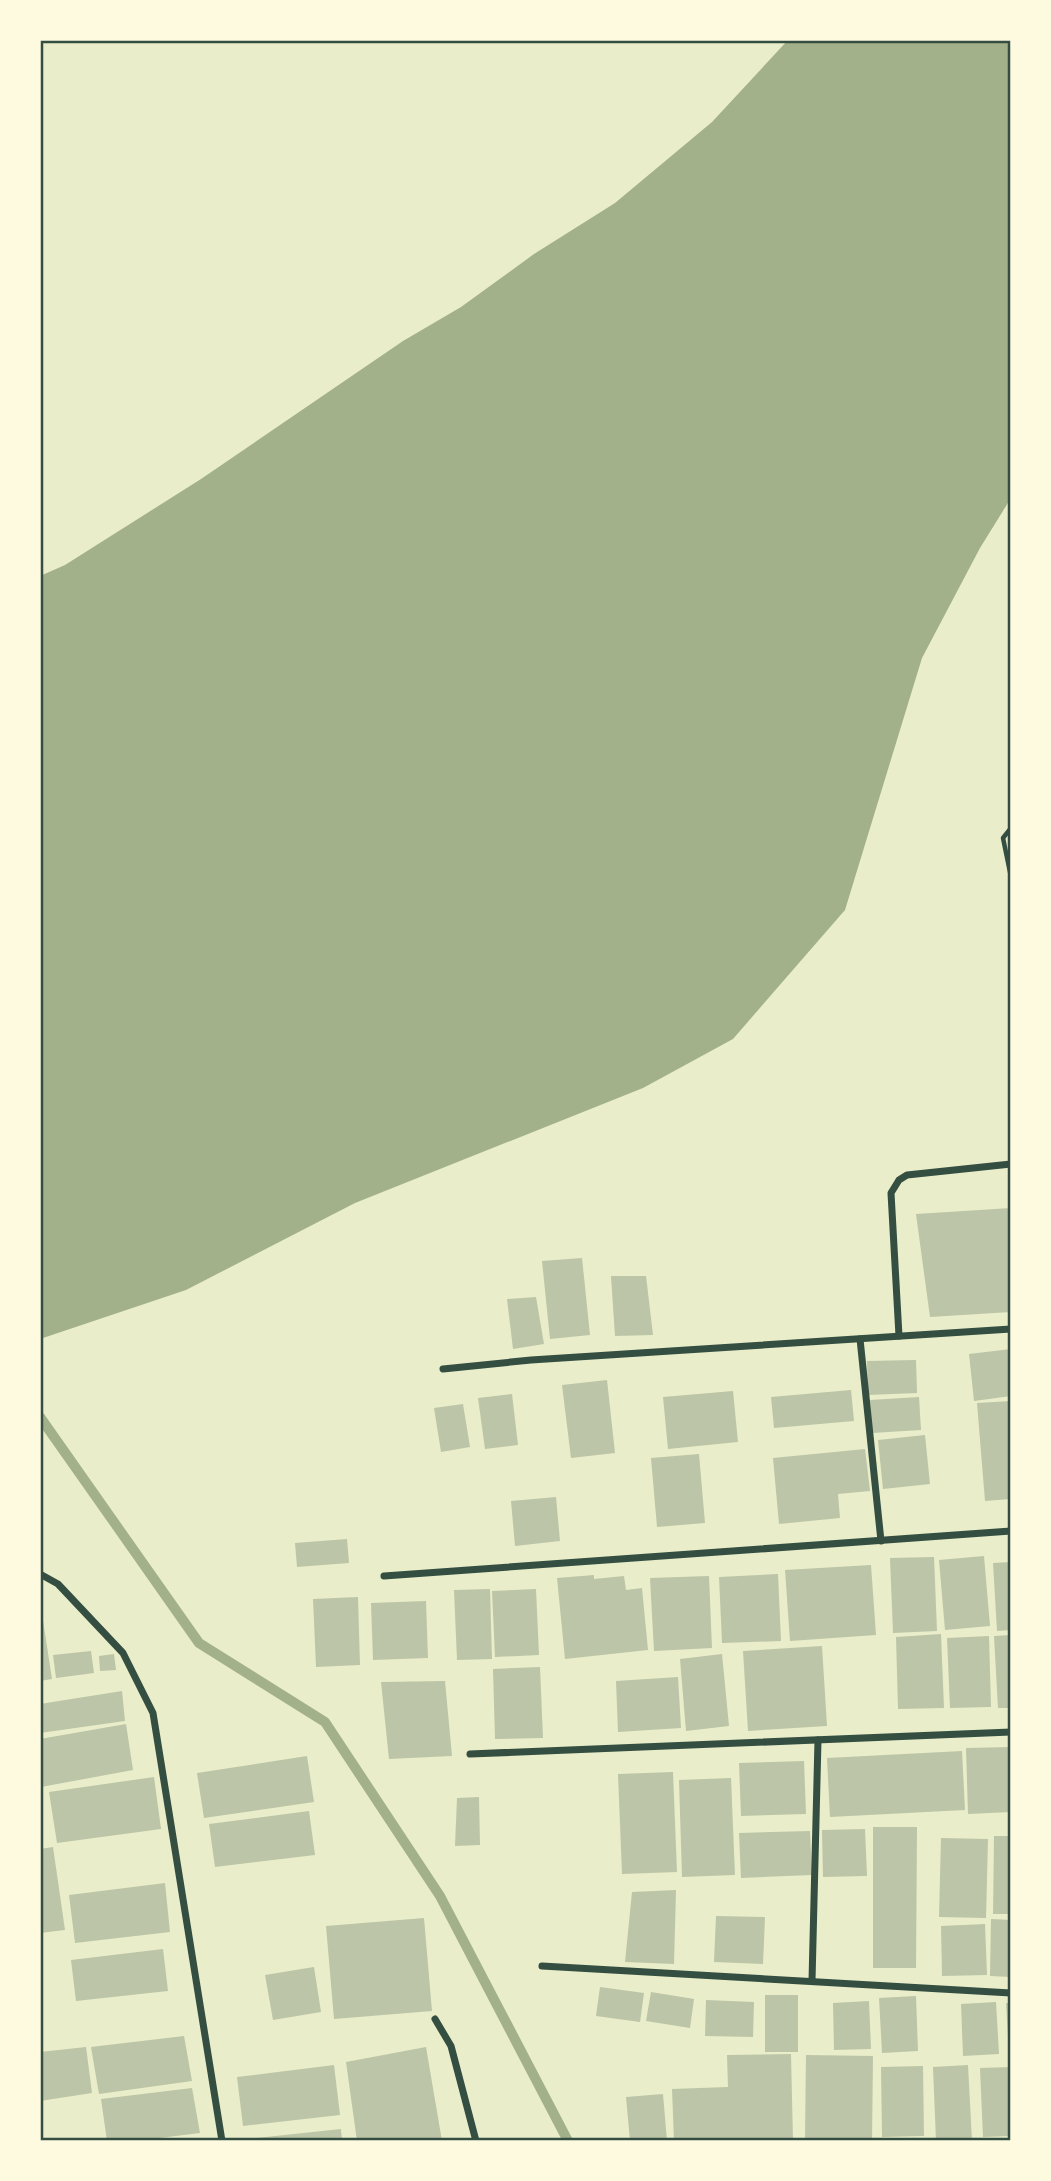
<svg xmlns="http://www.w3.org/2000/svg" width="1051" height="2181" font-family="'Work Sans',sans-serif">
  <rect width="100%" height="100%" fill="#e9edc9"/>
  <path fill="#a3b18a" d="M788,40H1011V498L980,548L922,658L845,910L733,1039L643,1088L355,1203L186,1290L40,1339V576L65,565L201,479L403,341L461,307L534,254L615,203L712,122Z"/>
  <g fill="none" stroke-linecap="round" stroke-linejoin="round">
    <path stroke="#a3b18a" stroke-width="10" d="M40,1417L199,1643L325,1722L440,1896L568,2141"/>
  </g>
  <g fill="#bcc5a7">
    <path d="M1011,1208V1312L930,1317L916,1214Z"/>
    <path d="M582,1258L590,1335L550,1339L542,1261Z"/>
    <path d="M611,1276H646L653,1335L615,1336Z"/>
    <path d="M536,1297L544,1344L513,1349L507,1299Z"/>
    <path d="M1011,1349V1396L974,1401L969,1354Z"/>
    <path d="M916,1360L917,1393L868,1395L867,1361Z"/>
    <path d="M607,1380L615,1453L571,1458L562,1385Z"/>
    <path d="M851,1390L854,1421L774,1428L771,1397Z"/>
    <path d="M733,1391L738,1442L668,1449L663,1397Z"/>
    <path d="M512,1394L518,1445L485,1449L478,1398Z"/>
    <path d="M919,1397L921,1430L872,1433L870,1400Z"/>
    <path d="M1011,1401V1499L985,1501L977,1403Z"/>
    <path d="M463,1404L470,1447L441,1452L434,1408Z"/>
    <path d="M925,1435L930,1484L883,1489L878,1440Z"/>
    <path d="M865,1449L870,1491L838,1494L840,1518L779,1524L773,1458Z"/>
    <path d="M699,1454L705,1523L657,1527L651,1458Z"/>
    <path d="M556,1497L560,1541L515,1546L511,1501Z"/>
    <path d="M347,1539L349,1563L297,1567L295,1543Z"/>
    <path d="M984,1556L990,1626L945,1630L939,1560Z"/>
    <path d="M934,1557L937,1631L893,1633L890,1558Z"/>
    <path d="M1011,1562V1630L997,1631L993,1563Z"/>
    <path d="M871,1565L876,1635L790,1641L785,1570Z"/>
    <path d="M778,1574L781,1641L722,1643L719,1577Z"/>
    <path d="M594,1575V1579L624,1576L626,1590L642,1588L648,1650L565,1659L557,1578Z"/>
    <path d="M709,1576L712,1648L654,1651L650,1578Z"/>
    <path d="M490,1589L492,1659L457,1660L454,1590Z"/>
    <path d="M536,1589L539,1655L495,1657L492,1591Z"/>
    <path d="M358,1597L360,1665L316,1667L313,1599Z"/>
    <path d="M40,1601L52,1679L40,1681Z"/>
    <path d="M426,1601L428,1658L373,1660L371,1603Z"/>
    <path d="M941,1634L944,1708L898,1709L896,1637Z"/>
    <path d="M1011,1635V1708H998L994,1636Z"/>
    <path d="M989,1636L991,1707L950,1708L947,1638Z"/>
    <path d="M822,1646L827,1726L748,1731L743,1651Z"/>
    <path d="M91,1651L94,1673L56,1678L53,1655Z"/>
    <path d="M114,1654L116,1670L100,1671L99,1656Z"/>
    <path d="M722,1654L729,1726L686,1731L680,1659Z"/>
    <path d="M540,1667L543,1738L495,1739L493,1669Z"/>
    <path d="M678,1677L681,1728L618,1732L616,1681Z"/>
    <path d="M445,1681L452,1756L389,1759L381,1682Z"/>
    <path d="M122,1691L125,1721L40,1733V1704Z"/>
    <path d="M126,1724L133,1770L41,1787L40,1739Z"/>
    <path d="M1011,1747V1812L968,1814L966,1748Z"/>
    <path d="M962,1751L965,1810L830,1817L827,1758Z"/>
    <path d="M307,1756L314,1802L204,1818L197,1773Z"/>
    <path d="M804,1761L806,1814L741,1816L739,1763Z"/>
    <path d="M673,1772L677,1872L622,1874L618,1774Z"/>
    <path d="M154,1777L161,1829L57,1843L49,1792Z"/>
    <path d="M731,1778L735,1875L682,1877L679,1780Z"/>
    <path d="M479,1797L480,1845L455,1846L457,1798Z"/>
    <path d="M309,1811L315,1855L215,1867L209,1824Z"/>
    <path d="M873,1827H917L916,1968H873Z"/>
    <path d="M865,1829L867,1876L823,1877L822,1830Z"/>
    <path d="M810,1831L812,1875L741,1878L739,1833Z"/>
    <path d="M994,1836H1011V1914H993Z"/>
    <path d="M941,1838L988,1839L986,1918L939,1917Z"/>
    <path d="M53,1847L65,1930L40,1933V1849Z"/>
    <path d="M165,1883L170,1932L75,1943L69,1895Z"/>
    <path d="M676,1890L674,1964L625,1962L632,1892Z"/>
    <path d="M716,1916L765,1917L763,1964L714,1962Z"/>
    <path d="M424,1918L432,2011L334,2019L326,1926Z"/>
    <path d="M991,1919L1011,1920V1977L990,1976Z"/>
    <path d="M985,1924L987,1975L942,1976L941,1926Z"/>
    <path d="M163,1949L168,1991L76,2001L71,1960Z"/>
    <path d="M314,1967L321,2012L273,2020L265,1975Z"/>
    <path d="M600,1987L644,1993L640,2022L596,2016Z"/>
    <path d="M651,1992L694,1999L690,2028L646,2021Z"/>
    <rect x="765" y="1995" width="33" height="57"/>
    <path d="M916,1996L918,2051L882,2053L879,1998Z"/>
    <path d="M706,2000L754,2002L753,2037L705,2036Z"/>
    <path d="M869,2001L871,2049L834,2050L833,2003Z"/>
    <path d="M996,2002L999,2054L963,2056L961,2004Z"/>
    <path d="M1006,2003H1011V2053H1009Z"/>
    <path d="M184,2036L192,2081L99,2094L91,2047Z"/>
    <path d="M86,2047L92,2093L40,2101V2052Z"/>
    <path d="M426,2047L442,2141H357L346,2062Z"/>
    <path d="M791,2054L793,2141H674L672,2089L728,2087L727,2055Z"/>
    <path d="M806,2055L873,2056L872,2141H805Z"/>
    <path d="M334,2065L340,2115L243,2126L237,2077Z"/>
    <path d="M968,2065L972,2141H936L933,2067Z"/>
    <path d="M923,2066L924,2136L882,2137L881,2067Z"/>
    <path d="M1011,2067V2136L983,2137L980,2068Z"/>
    <path d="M192,2088L200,2133L135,2141H107L101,2099Z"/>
    <path d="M663,2094L667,2141H630L626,2097Z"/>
    <path d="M341,2129L342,2141H247V2139Z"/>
  </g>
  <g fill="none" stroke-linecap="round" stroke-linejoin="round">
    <path stroke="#344e41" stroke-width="4.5" d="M1011,828L1003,838L1011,877"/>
    <g stroke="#344e41" stroke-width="7">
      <path d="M899,1336L891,1193L899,1180L907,1175L1011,1164"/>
      <path d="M860,1339L881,1541"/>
      <path d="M443,1369L531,1360L1011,1329"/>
      <path d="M40,1574L58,1584L123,1653L153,1713L222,2141"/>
      <path d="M384,1576L1011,1531"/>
      <path d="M470,1754L1011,1732"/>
      <path d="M542,1966L1011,1993"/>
      <path d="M812,1981L818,1740"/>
      <path d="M435,2019L451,2046L476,2141"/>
    </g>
  </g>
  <rect width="1051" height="2181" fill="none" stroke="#fefae0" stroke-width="84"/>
  <rect x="42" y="42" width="967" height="2097" fill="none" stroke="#344e41" stroke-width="2.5"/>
</svg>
